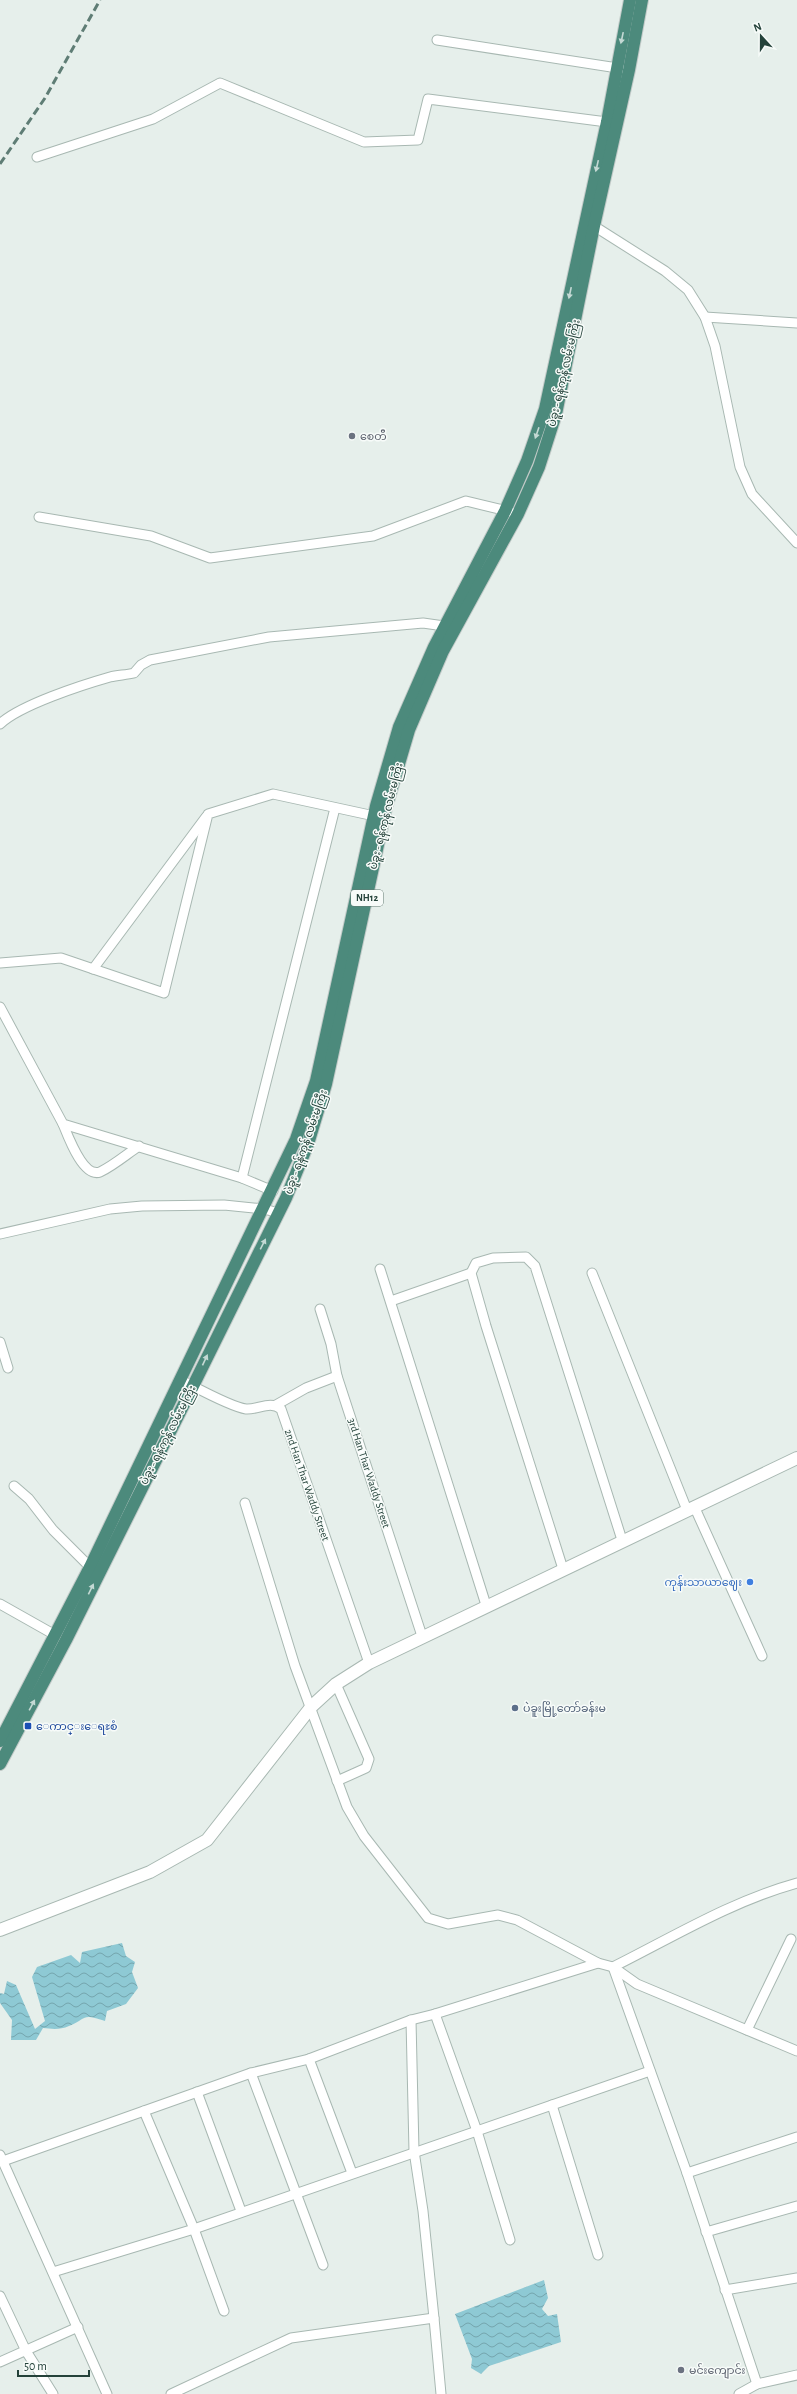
<svg xmlns="http://www.w3.org/2000/svg" width="797" height="2394" font-family="'Alegreya Sans','Noto Sans Myanmar',sans-serif">
  <defs>
    <pattern id="water-waves" width="16" height="10" patternUnits="userSpaceOnUse"><rect width="16" height="10" fill="#8ec9d4"/><path d="M0 5q4-4 8 0t8 0" fill="none" stroke="#74a5ad"/></pattern>
  </defs>
  <rect width="100%" height="100%" fill="#e6efeb"/>
  <g fill="url(#water-waves)">
    <path d="M122,1943L126,1956L135,1962L132,1972L138,1988L126,2004L107,2011L105,2021C81,2013 88,2018 69,2026C60,2030 52,2029 43,2028L36,2040H11L12,2020L0,2003V1993L4,1994L7,1981L16,1985L35,2029L45,2021L32,1977L37,1967L71,1955L80,1963L82,1952Z"/>
    <path d="M544,2280L548,2298L542,2309L548,2316L557,2314L561,2342L489,2366L481,2374L471,2368L472,2359L455,2314Z"/>
  </g>
  <g fill="none" stroke-linecap="round" stroke-linejoin="round">
    <g stroke="#a8b8b2" stroke-width="11">
      <g id="minor">
        <path d="M437,40L624,69"/>
        <path d="M37,157L153,119L220,83L364,142L418,140L428,99L607,122"/>
        <path d="M588,225L594,226L665,271L688,290L705,317L715,346L740,467L752,494L797,543"/>
        <path d="M705,317L797,323"/>
        <path d="M39,517L151,536L210,558L373,536L466,501L511,512"/>
        <path d="M0,724C20,705 82,685 110,677C118,675 126,675 134,673L141,665L150,660L269,637L423,623L444,626"/>
        <path d="M0,963L61,958L164,993L208,814L273,794L379,817"/>
        <path d="M93,969L206,817"/>
        <path d="M0,1007L63,1124L242,1178L273,1191"/>
        <path d="M63,1124C68,1136 83,1178 100,1172C113,1166 127,1154 139,1146"/>
        <path d="M242,1178L335,808"/>
        <path d="M0,1234L110,1209L142,1206L224,1205L264,1209L279,1213"/>
        <path d="M380,1269L486,1605"/>
        <path d="M592,1273L687,1510"/>
        <path d="M391,1301L471,1273"/>
        <path d="M320,1309L331,1344L337,1376L422,1636"/>
        <path d="M0,1342L8,1368"/>
        <path d="M181,1380C195,1387 231,1407 246,1409C258,1410 270,1400 281,1409L369,1663"/>
        <path d="M276,1405L306,1388L337,1376"/>
        <path d="M14,1486L29,1499L53,1530L90,1567"/>
        <path d="M245,1503L295,1666L347,1807L364,1836L428,1918L448,1924L498,1915L517,1920L598,1963L613,1967L637,1984L797,2051"/>
        <path d="M694,1506L762,1656"/>
        <path d="M563,1569L486,1326L471,1273L476,1263L493,1258L526,1257L535,1266L622,1540"/>
        <path d="M0,1604L55,1635"/>
        <path d="M336,1684L369,1759L366,1768L337,1781"/>
        <path d="M435,2014L477,2131L510,2240"/>
        <path d="M411,2020L414,2151L423,2211L434,2318"/>
        <path d="M747,2030L791,1939"/>
        <path d="M309,2059L352,2173"/>
        <path d="M251,2073L323,2265"/>
        <path d="M197,2092L241,2211"/>
        <path d="M552,2105L598,2255"/>
        <path d="M144,2111L194,2229L224,2311"/>
        <path d="M0,2155L107,2394"/>
        <path d="M3,2161L251,2073L309,2059L411,2020L435,2014L598,1963"/>
        <path d="M687,2173L797,2137"/>
        <path d="M706,2232L797,2206"/>
        <path d="M53,2272L194,2229L650,2071"/>
        <path d="M725,2290L797,2278"/>
        <path d="M0,2296L26,2351L53,2394"/>
        <path d="M0,2362L78,2327"/>
        <path d="M757,2384L687,2173L613,1967C673,1937 732,1901 797,1883"/>
        <path d="M171,2394L291,2338L434,2318L441,2394"/>
        <path d="M739,2394L757,2384L797,2375"/>
      </g>
    </g>
    <g stroke="#a8b8b2" stroke-width="14">
      <path id="tertiary" d="M0,1930L150,1872L207,1840L312,1706L336,1684L369,1663L797,1458"/>
    </g>
    <g stroke="#c2cac8" stroke-width="14">
      <g id="trunk">
        <path d="M0,1741L90,1567L296,1139L316,1081L376,806L399,727L434,647L505,511L527,461L545,409L607,122L630,0"/>
        <path d="M0,1764L66,1640L193,1386L286,1198L308,1144L326,1084L386,808L409,730L443,651L518,514L539,467L556,414L594,226L629,70L642,0"/>
      </g>
    </g>
    <use href="#minor" stroke="#fff" stroke-width="9"/>
    <use href="#tertiary" stroke="#fff" stroke-width="12"/>
    <use href="#trunk" stroke="#4c8a7c" stroke-width="12"/>
    <path stroke="#5f7d75" stroke-width="3" stroke-dasharray="8 4" stroke-linecap="butt" d="M0,164L45,98L100,0"/>
  </g>
  <defs><path id="oneway-solid" d="M-6-.8H1V-3.2L6.5 0L1 3.2V.8H-6Z"/></defs>
  <g fill="#c4d9d4">
    <use href="#oneway-solid" transform="translate(622 38) rotate(102)"/>
    <use href="#oneway-solid" transform="translate(597 166) rotate(103)"/>
    <use href="#oneway-solid" transform="translate(570 293) rotate(102)"/>
    <use href="#oneway-solid" transform="translate(537 433) rotate(109)"/>
    <use href="#oneway-solid" transform="translate(263 1244) rotate(-63)"/>
    <use href="#oneway-solid" transform="translate(205 1360) rotate(-65)"/>
    <use href="#oneway-solid" transform="translate(91 1589) rotate(-64)"/>
    <use href="#oneway-solid" transform="translate(32 1705) rotate(-62)"/>
  </g>
  <g fill="#6b7280" stroke="#f7fbf9" stroke-width="1.5">
    <circle cx="352" cy="436" r="4"/>
    <circle cx="681" cy="2370" r="4"/>
  </g>
  <circle fill="#3f7fe0" stroke="#f7fbf9" stroke-width="1.5" cx="750" cy="1582" r="4"/>
  <circle fill="#5c6f8a" stroke="#f7fbf9" stroke-width="1.5" cx="515" cy="1708" r="4"/>
  <rect fill="#1a4fb4" stroke="#f7fbf9" stroke-width="1.5" x="24" y="1722" width="8" height="8" rx="2"/>
  <g text-anchor="middle" dominant-baseline="central" stroke-width="3" stroke-linejoin="round" paint-order="stroke">
    <rect fill="#f7fbf9" stroke="#637a73" stroke-width="1" x="351" y="890" width="32" height="16" rx="3"/>
    <g font-size="10" font-weight="bold" fill="#24423a">
      <text x="367" y="898">NH12</text>
    </g>
    <g font-size="11" fill="#24423a" stroke="#f7fbf9">
      <text transform="translate(564 373) rotate(-77)">ပဲခူး - ရန်ကုန် လမ်းမကြီး</text>
      <text transform="translate(386 816) rotate(-76)">ပဲခူး - ရန်ကုန် လမ်းမကြီး</text>
      <text transform="translate(306 1142) rotate(-71)">ပဲခူး - ရန်ကုန် လမ်းမကြီး</text>
      <text transform="translate(168 1435) rotate(-63)">ပဲခူး - ရန်ကုန် လမ်းမကြီး</text>
      <text transform="translate(369 1473) rotate(72)">3rd Han Thar Waddy Street</text>
      <text transform="translate(307 1485) rotate(71)">2nd Han Thar Waddy Street</text>
    </g>
    <g font-size="11" fill="#5b616d" stroke="#f7fbf9" text-anchor="start">
      <text x="360" y="436">စေတီ</text>
      <text x="689" y="2370">မင်းကျောင်း</text>
    </g>
    <g font-size="11" fill="#366cbe" stroke="#f7fbf9" text-anchor="end">
      <text x="742" y="1582">ကုန်းသာယာဈေး</text>
    </g>
    <g font-size="11" fill="#4e5e75" stroke="#f7fbf9" text-anchor="start">
      <text x="523" y="1708">ပဲခူးမြို့တော်ခန်းမ</text>
    </g>
    <g font-size="11" fill="#164399" stroke="#f7fbf9" text-anchor="start">
      <text x="36" y="1726">ေကာင္းေရႊစံ</text>
    </g>
  </g>
  <g transform="translate(761 36) rotate(339)" stroke="#f7fbf9" stroke-width="3" paint-order="stroke">
  <path d="M0-3L7 15L0 10L-7 15Z" fill="#24423a"/>
  <text y="-6" font-size="11" font-weight="bold" text-anchor="middle" fill="#24423a">N</text>
  </g>
  <path d="M18 2370v6h71v-6" fill="none" stroke="#24423a" stroke-width="2"/>
  <text x="24" y="2370" font-size="12" fill="#24423a" stroke="#f7fbf9" stroke-width="3" paint-order="stroke">50 m</text>
</svg>
